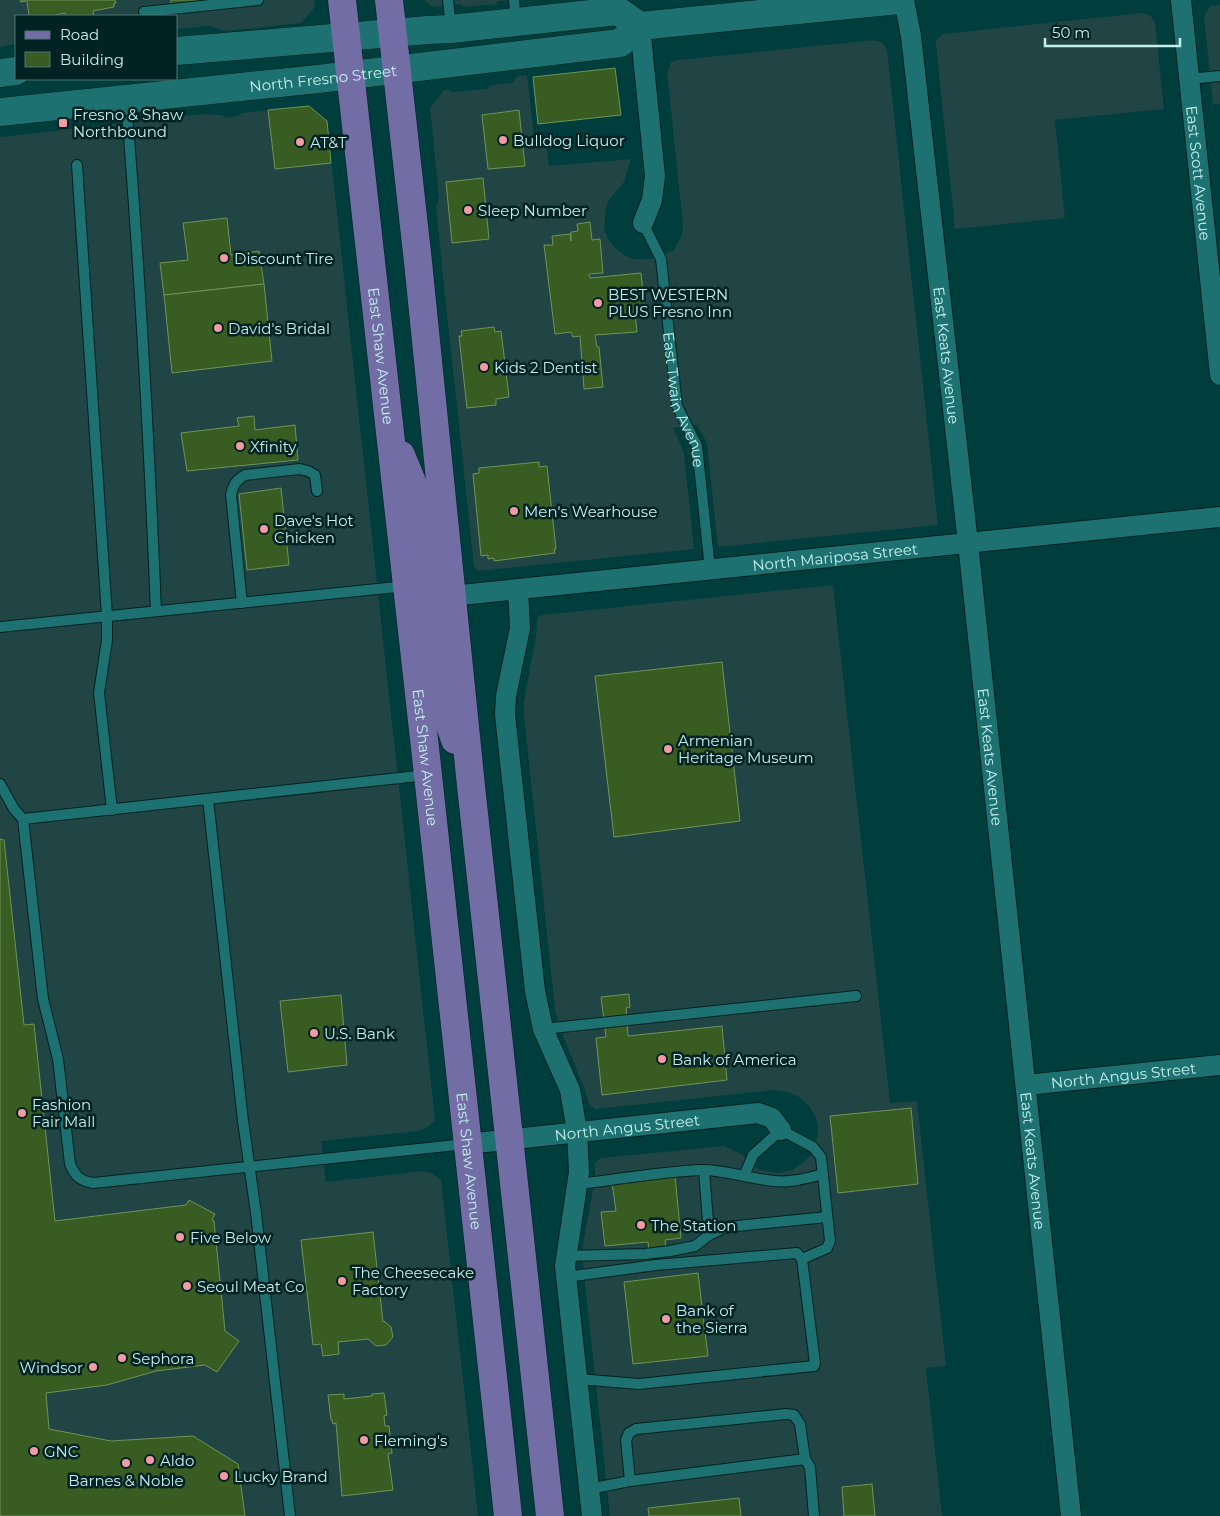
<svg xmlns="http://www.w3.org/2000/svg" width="1220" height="1516" font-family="Montserrat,sans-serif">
  <rect width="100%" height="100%" fill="#003d3d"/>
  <g fill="#204544">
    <path d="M0,0H314L315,7L301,23L226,31L208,26L176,29V16H16V44L0,47Z"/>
    <path d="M424,0H512L498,1L496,4L464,7L461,4L433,7Z"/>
    <path d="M1220,5V104H1213L1204,17L1208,9L1211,6Z"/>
    <path d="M1142,13L1150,15L1155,23L1164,109L1055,120L1065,218L955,229L936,45V41L942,34Z"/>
    <path d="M873,40L882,42L887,50L938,525L718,547L707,443L697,425L673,428L684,453L694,549L478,571L474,566L443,277L436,207L439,197L430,108L444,90L448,89L451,92L487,89L490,85L512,83L518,76L527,75L535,145L546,143L549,166L631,159L624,182L609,200L606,208L604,229L608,239L615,248L623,254L632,259H651L673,251L682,235L683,225L667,73L671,62L678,60Z"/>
    <path d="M305,106H309L327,121L435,1120L428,1127L418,1131L321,1141L326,1182L423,1171L433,1174L441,1180L478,1516H0V137L201,114L222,115L226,118L238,116L241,113L272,110H302Z"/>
    <path d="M833,585L890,1103L917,1101L946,1366L926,1368L942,1516H610L582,1256L583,1244L595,1179V1163L601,1158L724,1146L741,1154L754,1166L761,1170L780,1173L792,1170L801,1164L810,1156L817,1138L818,1127L816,1117L809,1106L799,1097L788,1092L775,1090L595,1109L589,1104L585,1090L559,1026L555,1010L524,715V701L536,636L537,620L538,617L542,615Z"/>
  </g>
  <g fill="#395c22" stroke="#6e9458">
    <path d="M20,0H115L116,3H114V7L93,11L94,16H66L65,13L55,15V16H29L27,1L21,2Z"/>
    <path d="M171,0H215L171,5Z"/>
    <path d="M615,68L621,115L538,124L533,77Z"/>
    <path d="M309,106L327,121L331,163L275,169L268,110Z"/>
    <path d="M519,110L525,166L488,169L482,115Z"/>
    <path d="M483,178L489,239L452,243L446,182Z"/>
    <path d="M227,218L231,255L259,251L264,284L164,295L160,263L188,260L183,223Z"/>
    <path d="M590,222L592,240L600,239L603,273L589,274L590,278L641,273L645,312L635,313L637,332L595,335L597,347H599L603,387L584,389L580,336L573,337L571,332L555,334L544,245H553L552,236L570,234L571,241V232L578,231L577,224Z"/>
    <path d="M264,284L272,361L172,373L164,295Z"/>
    <path d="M494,327L495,332L501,331L509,397L496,399V405L467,408L459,336H462L461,331Z"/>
    <path d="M254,416L255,430L295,425L298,460L187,471L181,433L239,426L237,418Z"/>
    <path d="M539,462V467L547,466L556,549H554L555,553L494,561V558L488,559V555L481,556L473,474L479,473V468Z"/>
    <path d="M281,488L289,565L247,570L239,494Z"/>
    <path d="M722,662L740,821L614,837L595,676Z"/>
    <path d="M0,839L4,840L24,1025L34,1024L55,1221L186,1205L189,1200L215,1214L212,1220L214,1221L225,1331L239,1341L217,1372L205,1365L156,1371L107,1385L46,1393L49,1429L111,1441L193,1436L238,1464L245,1516H0Z"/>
    <path d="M629,994L630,1007L626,1008L628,1036L722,1026L727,1080L602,1095L596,1038L606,1037L601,997Z"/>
    <path d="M341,995L347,1065L288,1072L280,1001Z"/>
    <path d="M911,1108L918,1184L838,1193L830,1116Z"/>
    <path d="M675,1176L681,1238L665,1240L666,1250L649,1252L648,1242L605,1246L601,1212L616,1211L612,1183Z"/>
    <path d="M373,1232L383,1322L384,1321L391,1327L393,1337L386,1345L376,1346L368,1339L338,1342L339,1354L323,1356L321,1344L313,1345L301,1240Z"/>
    <path d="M698,1273L708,1356L633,1364L624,1282Z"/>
    <path d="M384,1393L387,1415L384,1416L385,1426H389L392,1453L388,1454L393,1490L342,1496L336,1423L333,1424L332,1420H331L328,1395L344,1394V1399L372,1396V1394Z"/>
    <path d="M872,1484L875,1516H844L842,1487Z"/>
    <path d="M739,1498L741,1516H649L648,1508Z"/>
  </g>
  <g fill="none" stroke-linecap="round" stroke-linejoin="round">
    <g stroke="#012222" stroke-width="12">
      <g id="lane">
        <path d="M448,0L451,28"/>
        <path d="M514,0L516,21"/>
        <path d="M144,12L258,0"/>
        <path d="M1189,79L1220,76"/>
        <path d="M126,100C140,270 149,441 156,611"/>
        <path d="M77,165L107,616V640L99,693L112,810"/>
        <path id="s1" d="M643,223L661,259L677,406L697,446L710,569"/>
        <path d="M242,603L231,495C233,485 236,480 245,475L300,469L308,471L315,475L317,491"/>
        <path d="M0,627L407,586"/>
        <path d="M0,784L14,809L23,819L43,999L58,1059L70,1164C75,1176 80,1181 93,1183L466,1144"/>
        <path d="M208,799L243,1121L256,1213L290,1516"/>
        <path d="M23,819L427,775"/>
        <path d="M543,1029L856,996"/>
        <path d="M704,1170L709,1235"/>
        <path d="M744,1176L753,1155L781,1130L813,1147L821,1157L830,1241L827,1248L802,1259"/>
        <path d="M577,1184C617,1180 658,1172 699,1170C722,1169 751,1179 774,1181C791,1183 807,1178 823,1174"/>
        <path d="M566,1256L645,1254L670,1251L695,1246L709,1235L727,1227L827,1217"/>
        <path d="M566,1277L656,1265L797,1253L802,1259L815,1363L814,1366L639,1384L577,1379"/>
        <path d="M630,1481L626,1440L629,1433L636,1429L786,1414L794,1415L800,1424L805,1459"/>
        <path d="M589,1489L630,1481L805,1459L810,1467L814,1516"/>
      </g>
    </g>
    <g stroke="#012222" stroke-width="22">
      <g id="street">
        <path id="s2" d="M904,0L911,36L968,543L1071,1516"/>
        <path id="s3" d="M1181,0L1220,375"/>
        <path d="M640,26L655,176L652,200L643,223"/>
        <path d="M518,589L520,628L506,696L505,715L535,991L543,1029L570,1090L577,1131L579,1172L565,1266L592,1516"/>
        <path id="s4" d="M451,596L1220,517"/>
        <path id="s5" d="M1026,1085L1220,1065"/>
        <path id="s6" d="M467,1144L758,1113L772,1118L781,1130"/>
      </g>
    </g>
    <g stroke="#012222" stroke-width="29">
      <g id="secondary">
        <path d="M176,51L428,30L451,29L618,11L640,26"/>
        <path d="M0,73L16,71"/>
        <path id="s7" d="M0,112L318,79L620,43L640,26L899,0"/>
      </g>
    </g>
    <g stroke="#012222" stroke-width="29">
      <g id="primary">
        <path id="s8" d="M342,0L428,775L508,1516"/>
        <path d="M389,0L418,262L471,786L550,1516"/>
        <path d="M401,455L417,494L428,580C434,591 439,595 451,596"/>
        <path d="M407,586C420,591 426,600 431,613L441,699L455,740"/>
      </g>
    </g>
    <use href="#lane" stroke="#1e7171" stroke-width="10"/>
    <use href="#street" stroke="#1e7171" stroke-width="20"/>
    <use href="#secondary" stroke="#1e7171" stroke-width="28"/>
    <use href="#primary" stroke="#736da5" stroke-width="28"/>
  </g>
  <g fill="#f49aa2" stroke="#012222" stroke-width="2">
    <rect x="58" y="118" width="10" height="10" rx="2.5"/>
    <circle cx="503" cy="140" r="5"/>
    <circle cx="300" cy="142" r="5"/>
    <circle cx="468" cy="210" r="5"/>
    <circle cx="224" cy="258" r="5"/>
    <circle cx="598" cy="303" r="5"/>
    <circle cx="218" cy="328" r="5"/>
    <circle cx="484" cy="367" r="5"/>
    <circle cx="240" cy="446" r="5"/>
    <circle cx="514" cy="511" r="5"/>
    <circle cx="264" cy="529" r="5"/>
    <circle cx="668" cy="749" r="5"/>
    <circle cx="314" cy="1033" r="5"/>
    <circle cx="662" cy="1059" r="5"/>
    <circle cx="22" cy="1113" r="5"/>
    <circle cx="641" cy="1225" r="5"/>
    <circle cx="180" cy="1237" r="5"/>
    <circle cx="342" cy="1281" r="5"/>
    <circle cx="187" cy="1286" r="5"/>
    <circle cx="666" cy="1319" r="5"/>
    <circle cx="122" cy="1358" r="5"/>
    <circle cx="93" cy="1367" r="5"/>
    <circle cx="364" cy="1440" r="5"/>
    <circle cx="34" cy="1451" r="5"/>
    <circle cx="150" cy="1460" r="5"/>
    <circle cx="126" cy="1463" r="5"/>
    <circle cx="224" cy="1476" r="5"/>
  </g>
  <g text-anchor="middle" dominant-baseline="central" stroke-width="5" stroke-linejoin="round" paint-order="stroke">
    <g font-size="15" fill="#c1efee" stroke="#012222">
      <text stroke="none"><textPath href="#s7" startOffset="325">North Fresno Street</textPath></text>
      <text stroke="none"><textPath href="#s3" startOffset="174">East Scott Avenue</textPath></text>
      <text stroke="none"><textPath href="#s8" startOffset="358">East Shaw Avenue</textPath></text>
      <text stroke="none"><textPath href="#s2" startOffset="358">East Keats Avenue</textPath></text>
      <text stroke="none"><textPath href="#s1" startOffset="184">East Twain Avenue</textPath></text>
      <text stroke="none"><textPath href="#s4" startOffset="386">North Mariposa Street</textPath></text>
      <text stroke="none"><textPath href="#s8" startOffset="762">East Shaw Avenue</textPath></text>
      <text stroke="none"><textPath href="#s2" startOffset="762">East Keats Avenue</textPath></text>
      <text stroke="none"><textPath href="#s5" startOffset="98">North Angus Street</textPath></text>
      <text stroke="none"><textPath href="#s6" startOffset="161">North Angus Street</textPath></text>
      <text stroke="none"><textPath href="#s2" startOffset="1168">East Keats Avenue</textPath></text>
      <text stroke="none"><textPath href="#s8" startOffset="1168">East Shaw Avenue</textPath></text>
    </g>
    <g font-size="15" fill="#c1efee" stroke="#012222" text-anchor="start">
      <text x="73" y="114">Fresno &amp; Shaw<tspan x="73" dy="17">Northbound</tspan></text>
      <text x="513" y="140">Bulldog Liquor</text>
      <text x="310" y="142">AT&amp;T</text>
      <text x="478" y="210">Sleep Number</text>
      <text x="234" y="258">Discount Tire</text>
      <text x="608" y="294">BEST WESTERN<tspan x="608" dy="17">PLUS Fresno Inn</tspan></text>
      <text x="228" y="328">David's Bridal</text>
      <text x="494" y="367">Kids 2 Dentist</text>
      <text x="250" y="446">Xfinity</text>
      <text x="524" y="511">Men's Wearhouse</text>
      <text x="274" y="520">Dave's Hot<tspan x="274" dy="17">Chicken</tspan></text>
      <text x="678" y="740">Armenian<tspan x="678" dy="17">Heritage Museum</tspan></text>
      <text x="324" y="1033">U.S. Bank</text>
      <text x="672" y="1059">Bank of America</text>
      <text x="32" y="1104">Fashion<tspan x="32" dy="17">Fair Mall</tspan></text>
      <text x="651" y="1225">The Station</text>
      <text x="190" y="1237">Five Below</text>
      <text x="352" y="1272">The Cheesecake<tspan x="352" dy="17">Factory</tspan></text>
      <text x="197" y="1286">Seoul Meat Co</text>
      <text x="676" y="1310">Bank of<tspan x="676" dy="17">the Sierra</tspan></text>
      <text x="132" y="1358">Sephora</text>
      <text x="83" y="1367" text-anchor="end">Windsor</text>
      <text x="374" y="1440">Fleming's</text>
      <text x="44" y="1451">GNC</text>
      <text x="160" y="1460">Aldo</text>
      <text x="234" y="1476">Lucky Brand</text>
      <text x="126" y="1480" text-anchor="middle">Barnes &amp; Noble</text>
    </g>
  </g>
  <rect x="15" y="15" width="162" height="65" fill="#012222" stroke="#4e7474"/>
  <rect x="25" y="31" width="25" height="8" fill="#736da5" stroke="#4e7474"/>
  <text x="60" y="40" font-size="15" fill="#c1efee">Road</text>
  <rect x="25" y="52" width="25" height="15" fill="#395c22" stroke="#4e7474"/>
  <text x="60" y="65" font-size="15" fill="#c1efee">Building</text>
  <path d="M1045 38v8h135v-8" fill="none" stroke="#c1efee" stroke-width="2.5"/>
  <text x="1052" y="38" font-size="15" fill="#c1efee" stroke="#012222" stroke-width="4" paint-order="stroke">50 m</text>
</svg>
